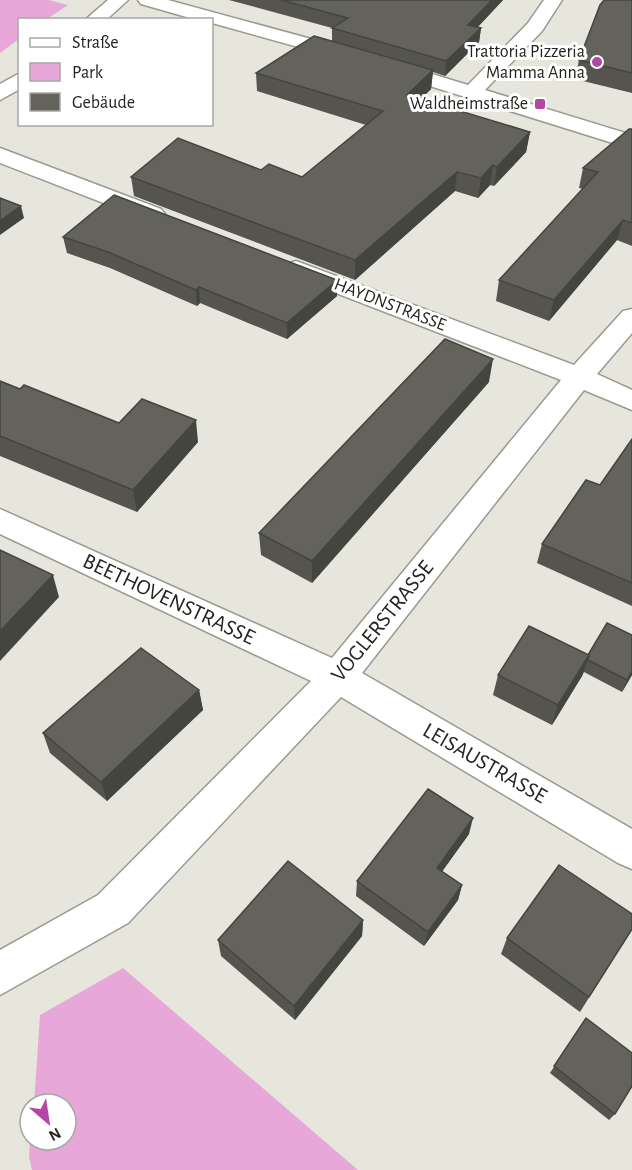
<svg xmlns="http://www.w3.org/2000/svg" width="632" height="1170" font-family="'Alegreya Sans',sans-serif">
  <rect width="100%" height="100%" fill="#e6e6dd"/>
  <g fill="#e7a8d9">
    <path d="M0,0H49L68,5L47,19L20,20L19,39L0,53Z"/>
    <path d="M123,968L358,1170H32L29,1157L30,1140H66V1104H34L40,1015Z"/>
  </g>
  <g fill="none" stroke-linecap="round" stroke-linejoin="round">
    <g stroke="#9a9a91" stroke-width="3">
      <g id="minor">
        <path d="M108,0H128L106,20H85Z"/>
        <path d="M138,0H168L370,55L468,85L528,23L544,0H562L542,31L485,90L632,135V149L356,63L212,23V20H197L141,4Z"/>
        <path d="M20,73V89L0,100V84Z"/>
        <path d="M0,148L161,209L165,214L161,219H145L0,163Z"/>
        <path d="M296,261L574,365L623,311L632,309V333L597,374L632,390V410L584,390L362,673L632,829V869L618,863L341,697L128,923L0,995V950L98,895L311,681L0,534V509L332,658L561,380L287,274L283,269L287,264Z"/>
      </g>
    </g>
    <use href="#minor" fill="#fff" fill-rule="evenodd"/>
  </g>
  <g fill="#55544e">
    <path d="M229,0H503L478,27L481,28L479,42L445,76L433,72L431,89L421,99L530,132L526,152L494,186L490,185L478,198L455,191L355,280L134,196L131,177L261,170L302,177L366,125L257,91L256,73L332,41V28Z"/>
    <path d="M632,0V93L575,79L579,60Z"/>
    <path d="M632,129V246L617,240L549,321L496,301L499,280L583,189L579,188L583,168Z"/>
    <path d="M63,237L337,296L287,339L200,303L197,306L110,268L67,253Z"/>
    <path d="M0,381L20,389L119,423L198,442L137,512L0,456Z"/>
    <path d="M489,382L312,583L261,555L259,533Z"/>
    <path d="M632,439V606L537,563L542,544L600,485Z"/>
    <path d="M588,655L632,675L622,692L584,672L582,676L552,725L493,695L498,675Z"/>
    <path d="M199,690L203,710L107,801L50,753L43,733Z"/>
    <path d="M469,834L442,871L462,885L458,900L424,946L356,896L357,881Z"/>
    <path d="M363,920L362,936L295,1020L221,956L218,940Z"/>
    <path d="M632,929L580,1012L501,954L507,938Z"/>
    <path d="M586,1018L615,1114L609,1120L550,1073Z"/>
  </g>
  <g fill="#454540">
    <path d="M492,0H503L466,39L468,25Z"/>
    <path d="M481,28L479,42L445,76L446,61Z"/>
    <path d="M433,70L431,89L405,114L407,95Z"/>
    <path d="M530,132L526,152L494,186L497,167Z"/>
    <path d="M493,165L490,185L478,198L481,178Z"/>
    <path d="M457,172L455,191L355,280V260Z"/>
    <path d="M21,206L24,218L0,235V221Z"/>
    <path d="M623,220L617,240L549,321L554,300Z"/>
    <path d="M337,280V296L287,339V323Z"/>
    <path d="M199,287L200,303L197,306L196,290Z"/>
    <path d="M493,359L489,382L312,583V561Z"/>
    <path d="M196,420L198,442L137,512L133,490Z"/>
    <path d="M53,575L59,597L0,661V631Z"/>
    <path d="M589,655L582,676L552,725L558,705Z"/>
    <path d="M632,671V675L622,692L627,680Z"/>
    <path d="M199,690L203,710L107,801L101,782Z"/>
    <path d="M473,818L469,834L434,883L437,868Z"/>
    <path d="M462,885L458,900L424,946L428,932Z"/>
    <path d="M363,920L362,936L295,1020L294,1006Z"/>
  </g>
  <g fill="#63625b" stroke="#454540" stroke-width="1.5">
    <path d="M281,0H492L468,25L481,28L446,61L332,28L348,18Z"/>
    <path d="M604,0H632V73L579,60L600,5Z"/>
    <path d="M314,36L433,70L407,95L530,132L497,167L493,165L481,178L457,172L355,260L131,177L178,138L261,170L269,164L302,177L383,111L256,73Z"/>
    <path d="M629,129H632V223L623,220L554,300L499,280L598,172L583,168Z"/>
    <path d="M114,195L337,280L287,323L199,287L196,290L108,252L63,237Z"/>
    <path d="M0,198L21,206L0,221Z"/>
    <path d="M445,339L493,359L312,561L259,533Z"/>
    <path d="M0,381L20,389L24,385L119,423L142,399L196,420L133,490L0,436Z"/>
    <path d="M632,439V583L542,544L586,480L600,485Z"/>
    <path d="M0,550L53,575L0,631Z"/>
    <path d="M607,623L632,635V671L627,680L588,660L589,655H588Z"/>
    <path d="M529,626L589,655L558,705L498,675Z"/>
    <path d="M141,648L199,690L101,782L43,733Z"/>
    <path d="M428,789L473,818L437,868L462,885L428,932L357,881Z"/>
    <path d="M288,861L363,920L294,1006L218,940Z"/>
    <path d="M559,865L632,914V929L589,997L507,938Z"/>
    <path d="M586,1018L632,1053V1086L615,1114L554,1066Z"/>
  </g>
  <g fill="#b646a3" stroke="#fff" stroke-width="2">
    <circle cx="597" cy="62" r="6"/>
    <rect x="534" y="98" width="12" height="12" rx="3"/>
  </g>
  <g text-anchor="middle" dominant-baseline="central" stroke-width="6" stroke-linejoin="round" paint-order="stroke">
    <g font-size="18" fill="#242320" stroke="#fff" text-anchor="end">
      <text x="585" y="52">Trattoria Pizzeria<tspan x="585" dy="21">Mamma Anna</tspan></text>
      <text x="528" y="104">Waldheimstraße</text>
    </g>
    <g font-size="18" fill="#242320" stroke="#fff">
      <text transform="translate(390 305) rotate(21)">HAYDNSTRASSE</text>
    </g>
    <g font-size="22" fill="#242320" stroke="#fff">
      <text transform="translate(169 599) rotate(25)">BEETHOVENSTRASSE</text>
      <text transform="translate(382 621) rotate(-51)">VOGLERSTRASSE</text>
      <text transform="translate(485 763) rotate(30)">LEISAUSTRASSE</text>
    </g>
  </g>
  <rect x="18" y="18" width="195" height="108" fill="#ffffff" stroke="#a7a7a6" stroke-width="1.5"/>
  <rect x="30" y="38" width="30" height="9" fill="#ffffff" stroke="#a7a7a6" stroke-width="1.5"/>
  <text x="72" y="48" font-size="18" fill="#242320">Straße</text>
  <rect x="30" y="63" width="30" height="18" fill="#e7a8d9" stroke="#a7a7a6" stroke-width="1.5"/>
  <text x="72" y="78" font-size="18" fill="#242320">Park</text>
  <rect x="30" y="93" width="30" height="18" fill="#63625b" stroke="#a7a7a6" stroke-width="1.5"/>
  <text x="72" y="108" font-size="18" fill="#242320">Gebäude</text>
  <g transform="translate(48 1122) rotate(151)"><circle r="28" fill="#ffffff" stroke="#a7a7a6" stroke-width="1.5"/>
  <path d="M0-4.5L10 22L0 15L-10 22Z" fill="#b646a3"/>
  <text y="-9" font-size="16" font-weight="bold" text-anchor="middle" fill="#242320">N</text>
  </g>
</svg>
